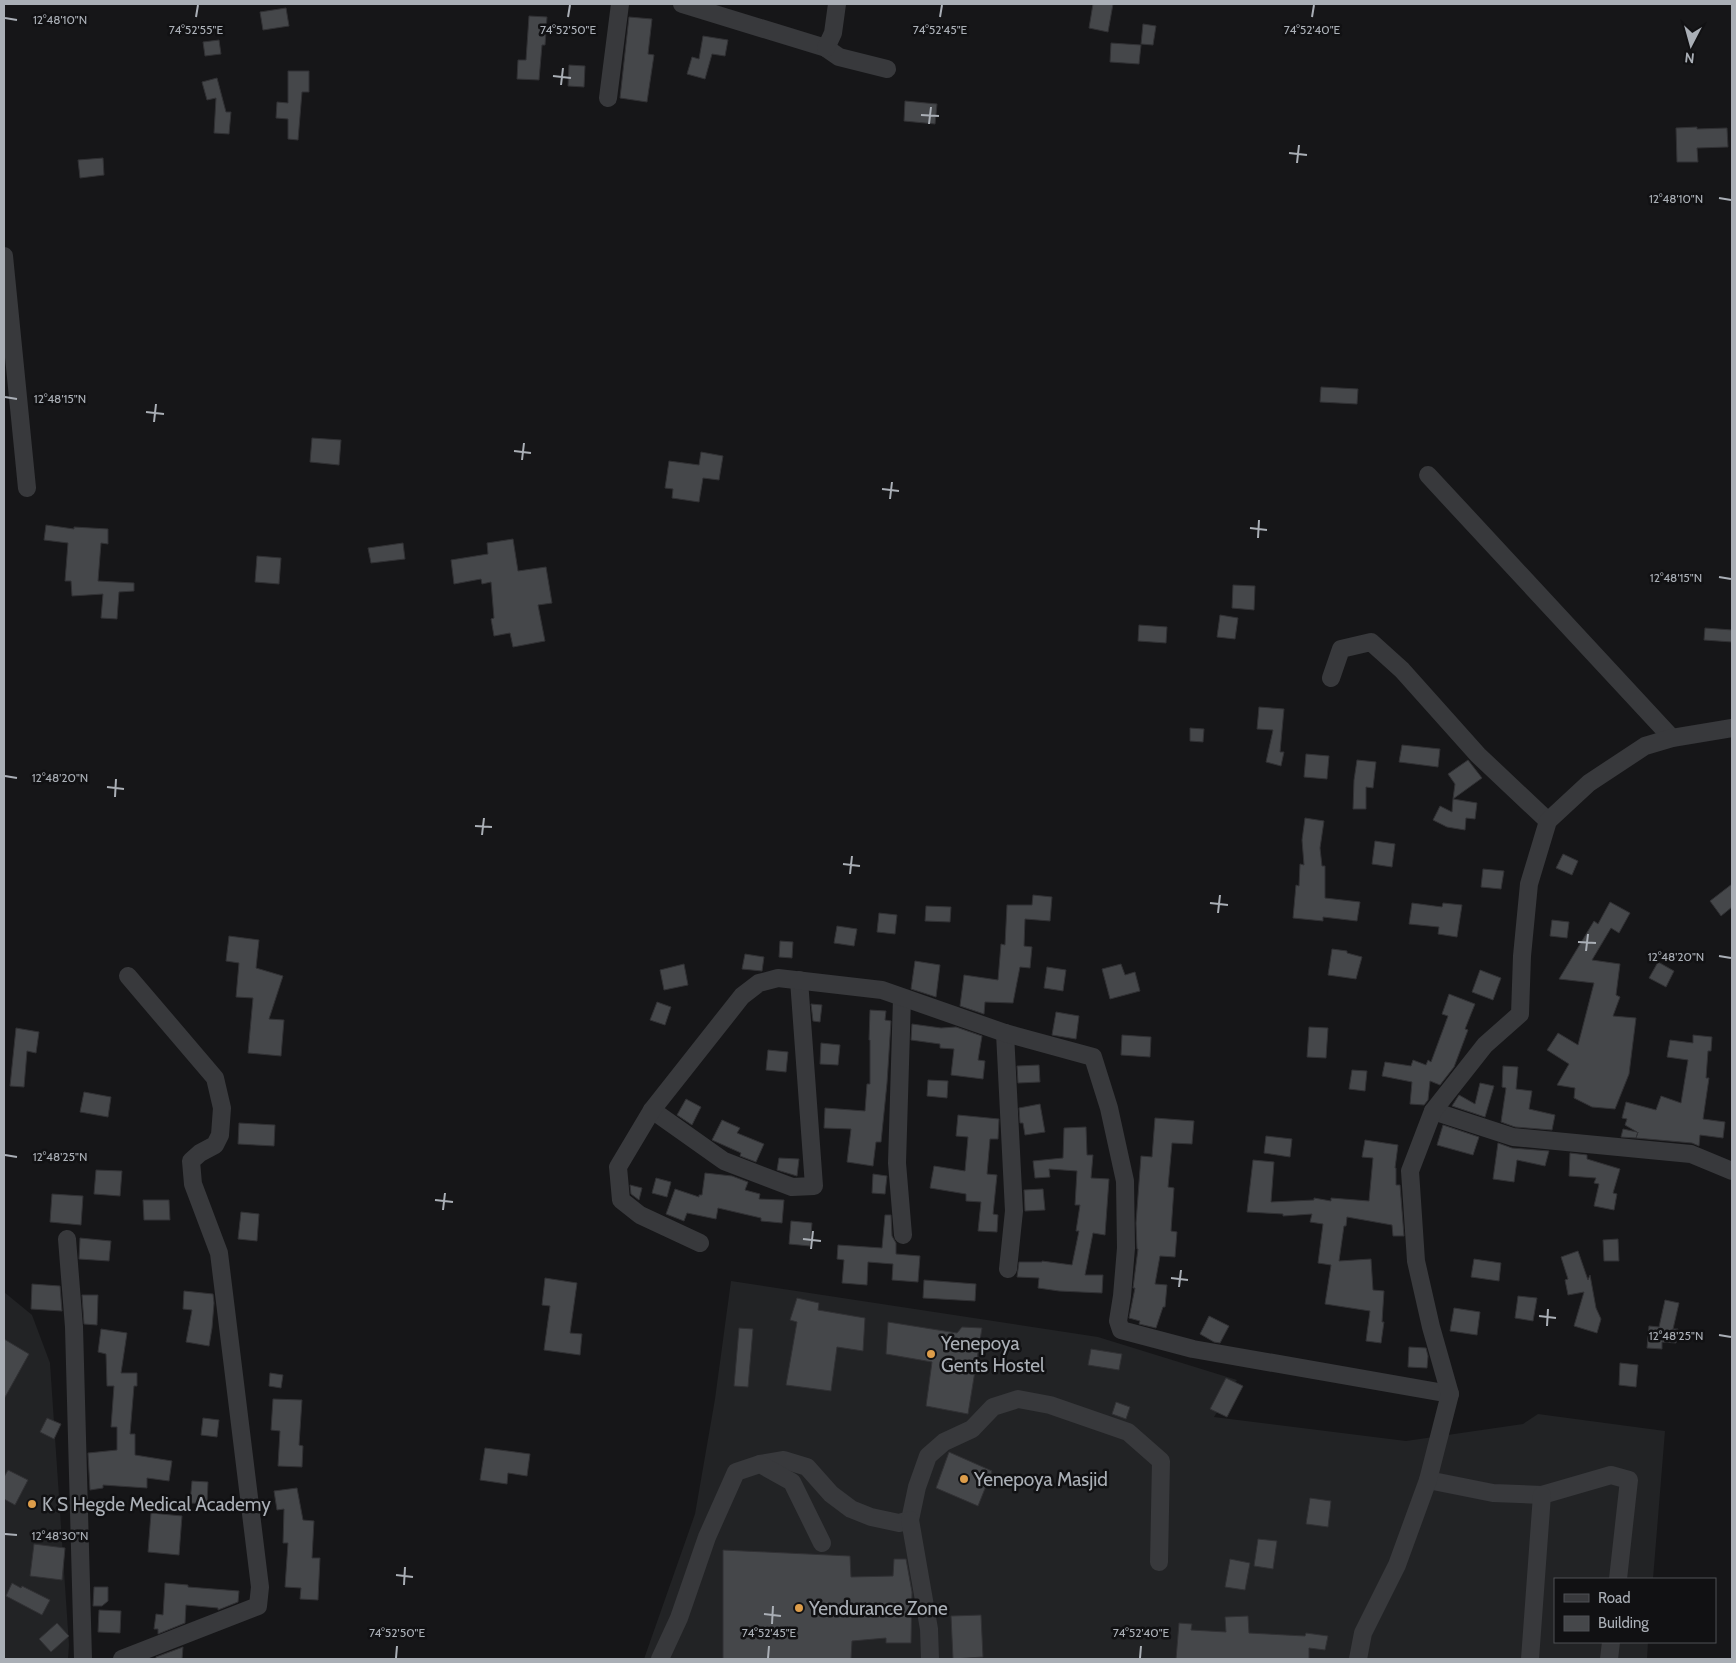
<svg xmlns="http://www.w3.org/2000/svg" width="1736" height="1663" font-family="Cabin,sans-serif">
  <rect width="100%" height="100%" fill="#161618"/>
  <g fill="#222325">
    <path d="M731,1281L1098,1337L1237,1380L1214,1417L1406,1441L1523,1424L1538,1414L1665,1431L1653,1579H1555V1642H1648L1647,1659H644L695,1514L715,1399Z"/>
    <path d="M4,1292L32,1315L50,1363L69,1645L68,1659H4Z"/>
  </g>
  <g fill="#45474a" stroke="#313134">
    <path d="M1093,4H1113L1108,32L1089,28Z"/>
    <path d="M286,8L289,26L263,30L260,12Z"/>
    <path d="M529,16L547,17L545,45H542L539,80L517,79L518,60H526Z"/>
    <path d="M629,17L652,19L648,54L654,55L647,102L620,98Z"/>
    <path d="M1143,24L1156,26L1153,45L1141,44Z"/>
    <path d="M703,36L728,40L725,56L712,54L705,79L687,74L692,57L699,59Z"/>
    <path d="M219,40L221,54L205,56L203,42Z"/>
    <path d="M1111,43L1141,45L1139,64L1110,62Z"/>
    <path d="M569,65L585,66L584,87L568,86Z"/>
    <path d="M288,71H309V92H302L298,140L288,139V119L276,118L277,102L288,103Z"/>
    <path d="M217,78L226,112H231L229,134L214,133L216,98L207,100L202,82Z"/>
    <path d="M905,101L937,104L935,124L904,121Z"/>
    <path d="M1697,127V129L1727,128L1728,147L1697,148L1698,162H1677L1676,128Z"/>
    <path d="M103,158L104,175L80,178L78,160Z"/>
    <path d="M1321,387L1358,389L1357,404L1320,402Z"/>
    <path d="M312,438L341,440L339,465L310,462Z"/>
    <path d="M701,452L723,456L719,480L703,478L699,502L672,498L673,489L665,488L669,461L699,465Z"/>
    <path d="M46,525L74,529V527L108,529V544L101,543L98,581L134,583V591L119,592L117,619L101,618L103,594L72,596L71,581H65L68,543L44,540Z"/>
    <path d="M513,539L518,571L546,567L552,603L538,605L545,641L513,647L510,633L494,636L491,619L494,618L491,582L482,584L481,579L454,584L451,560L488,554L487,543Z"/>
    <path d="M403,543L405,559L371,563L368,548Z"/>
    <path d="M257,556L281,558L279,584L255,582Z"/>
    <path d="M1233,585L1255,586L1254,610L1232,608Z"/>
    <path d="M1220,615L1238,618L1235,639L1217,637Z"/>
    <path d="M1139,625L1167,627L1166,643L1138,641Z"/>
    <path d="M1705,628L1732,630V642L1704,640Z"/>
    <path d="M1259,707L1284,709L1280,752H1284L1281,766L1266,762L1273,730L1257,729Z"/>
    <path d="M1190,728L1204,729L1203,742L1190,741Z"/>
    <path d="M1402,745L1440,749L1438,767L1399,762Z"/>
    <path d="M1306,754L1329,756L1327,779L1304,777Z"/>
    <path d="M1357,760L1376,762L1373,788L1366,787V809H1353L1354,780Z"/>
    <path d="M1468,760L1482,778L1453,799L1455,784L1448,774Z"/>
    <path d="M1453,799L1477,803L1475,819L1466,818L1465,830L1447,827L1433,820L1440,806L1452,812Z"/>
    <path d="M1305,818L1324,821L1320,848L1322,866H1325V898L1360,902L1357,921L1323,917V921L1293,918L1296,885L1299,886L1300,864L1304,865L1302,840Z"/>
    <path d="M1375,841L1395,844L1392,867L1372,864Z"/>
    <path d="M1563,854L1578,861L1572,875L1556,868Z"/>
    <path d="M1483,869L1504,871L1501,889L1481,887Z"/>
    <path d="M1732,884V907L1721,916L1710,901Z"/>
    <path d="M1033,895L1052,897L1050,921L1025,919L1024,946L1032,947L1030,968L1020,967L1013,1003L985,1002L984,1014L960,1006L964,975L998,980L1001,944L1005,945L1007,905H1032Z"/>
    <path d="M1610,902L1630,913L1619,933L1611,928L1592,960L1620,964L1616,995L1620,997L1613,1016L1636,1018L1629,1074L1615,1109L1592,1107L1574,1098L1575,1088L1557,1085L1569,1064L1547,1050L1558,1033L1578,1045L1594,983L1559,979L1594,921L1598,924Z"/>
    <path d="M1412,903L1442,907L1443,903L1462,905L1457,937L1438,934L1439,927L1409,924Z"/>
    <path d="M926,906L951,907L950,922L925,921Z"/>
    <path d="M879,913L897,915L895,934L877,932Z"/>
    <path d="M1552,920L1569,922L1567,938L1550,936Z"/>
    <path d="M837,926L857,929L854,946L834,943Z"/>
    <path d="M229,936L259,940L256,968L283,976L269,1019L284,1020L281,1056L248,1053L253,998L236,997L239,963L226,961Z"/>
    <path d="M780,941L793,942L792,958L779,957Z"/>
    <path d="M1332,949L1347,951V953L1362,957L1356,979L1328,975Z"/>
    <path d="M745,954L764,957L762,971L742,969Z"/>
    <path d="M915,961L940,965L936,997L911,989Z"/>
    <path d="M1658,962L1674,971L1666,987L1649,978Z"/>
    <path d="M684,964L688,985L664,990L660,970Z"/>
    <path d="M1121,964L1125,975L1135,972L1140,991L1110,999L1102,969Z"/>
    <path d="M1047,967L1066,970L1063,991L1044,988Z"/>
    <path d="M1480,970L1501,978L1493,1000L1472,992Z"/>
    <path d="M1449,994L1475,1004L1465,1029L1468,1030L1454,1067L1440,1085L1430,1081L1428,1100L1424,1105L1410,1104L1412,1082L1382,1076L1385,1062L1411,1066L1413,1060L1426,1065L1428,1060L1431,1062L1448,1016L1442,1014Z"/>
    <path d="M657,1002L671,1007L665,1025L650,1020Z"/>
    <path d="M811,1004L822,1005L820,1022L813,1021Z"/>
    <path d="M870,1010L886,1011L885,1020L891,1021L887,1083L881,1142H876L873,1166L847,1162L851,1129L824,1128L825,1108L865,1111L867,1084H870V1040H869Z"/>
    <path d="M1056,1012L1079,1016L1076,1039L1052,1035Z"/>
    <path d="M912,1024L941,1028L956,1027L982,1036L978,1060L985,1061L983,1079L951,1075L954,1049L940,1048V1044L911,1040Z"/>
    <path d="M1309,1027L1328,1028L1326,1058L1307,1057Z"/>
    <path d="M16,1028L39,1032L36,1053L27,1051L24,1087L10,1086Z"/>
    <path d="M1122,1035L1151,1037L1150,1057L1121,1055Z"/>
    <path d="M1693,1035L1712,1037L1711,1051H1708L1706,1078H1709L1703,1119L1725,1122L1723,1138L1700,1135L1699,1146L1692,1143L1636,1138L1638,1132L1636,1138L1621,1137L1623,1129L1637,1132L1625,1125L1627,1119L1622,1118L1626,1102L1656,1110L1661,1096L1681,1103L1688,1060L1667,1057L1670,1040L1693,1043Z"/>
    <path d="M821,1043L840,1045L838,1065L820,1064Z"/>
    <path d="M768,1050L788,1052L786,1072L766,1070Z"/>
    <path d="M1039,1065L1040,1082L1018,1083L1017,1066Z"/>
    <path d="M1503,1066L1518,1067L1516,1089L1532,1091L1529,1109L1555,1115L1552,1130L1515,1127L1501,1122L1506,1088L1502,1087Z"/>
    <path d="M1352,1070L1367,1071L1365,1091L1349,1089Z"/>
    <path d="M928,1080L948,1081L947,1098L927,1096Z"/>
    <path d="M1480,1083L1494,1086L1485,1117L1452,1106L1459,1095L1475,1104Z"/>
    <path d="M84,1092L111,1097L108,1117L80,1112Z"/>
    <path d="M686,1099L701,1107L692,1125L677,1115Z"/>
    <path d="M1040,1104L1045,1132L1025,1135L1023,1123H1020L1019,1108Z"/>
    <path d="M958,1115L999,1119L998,1139H990L987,1174L997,1175L993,1214L998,1215L997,1232L978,1231L981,1202L966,1201V1194L930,1188L934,1166L965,1171L968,1137L956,1136Z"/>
    <path d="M1155,1118L1194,1121L1192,1144L1172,1143L1168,1187L1174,1188L1171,1231L1177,1232L1175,1257L1160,1256L1155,1284L1167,1285L1165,1307H1163L1156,1328L1139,1324L1140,1321L1129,1318L1135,1288H1133L1138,1249H1137L1136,1223L1141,1156L1152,1157Z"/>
    <path d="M722,1120L740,1128L737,1133L764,1144L756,1162L740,1156L741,1153L712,1140Z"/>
    <path d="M239,1123L275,1125L274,1146L238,1144Z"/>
    <path d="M1443,1125L1479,1137L1473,1155L1437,1145Z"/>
    <path d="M1086,1127L1087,1155H1093L1091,1178L1109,1179L1105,1235L1093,1233L1085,1275H1103L1102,1293L1059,1291L1038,1288L1039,1278L1017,1277L1019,1262H1042V1261L1072,1265L1079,1231H1076L1080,1205H1075L1077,1171L1049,1169L1050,1177L1035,1178L1033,1161L1063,1158L1064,1128Z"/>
    <path d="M1266,1136L1292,1139L1290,1157L1264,1153Z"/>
    <path d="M1365,1140L1398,1145L1395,1168H1396V1185H1400L1404,1236H1393L1392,1225L1347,1217L1346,1226H1344L1339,1261L1371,1259L1373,1290L1384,1291L1382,1322H1384L1381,1343L1366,1341L1370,1311L1325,1304L1331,1265L1318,1263L1323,1224L1310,1222L1312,1214L1283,1216V1214L1247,1212L1253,1160L1274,1162L1271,1202L1314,1200V1198L1331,1201V1198L1369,1201L1373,1158L1362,1157Z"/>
    <path d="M1498,1143L1512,1148L1549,1151L1545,1166L1517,1160L1514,1182L1493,1179Z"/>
    <path d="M1570,1153L1587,1155V1159L1620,1169L1613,1193L1617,1194L1614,1210L1594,1206L1599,1184L1594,1183L1596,1178L1569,1176Z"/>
    <path d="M779,1158L799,1159L797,1176L777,1170Z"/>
    <path d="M96,1170L122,1171L120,1196L94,1194Z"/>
    <path d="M705,1173L732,1176L748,1182L745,1190L760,1194L759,1199L784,1200L782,1223L761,1221V1218L718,1208L716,1219L687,1213L684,1221L666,1214L675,1189L699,1197V1195H702Z"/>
    <path d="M873,1174L887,1176L885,1194L872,1193Z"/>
    <path d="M656,1178L671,1182L667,1197L652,1193Z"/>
    <path d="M630,1185L642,1188L639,1200L631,1194Z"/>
    <path d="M1043,1189L1045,1210L1025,1211L1024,1190Z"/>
    <path d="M52,1194L83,1196L81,1225L50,1222Z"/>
    <path d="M143,1200H169L170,1220H144Z"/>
    <path d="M241,1212L259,1214L257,1241L238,1239Z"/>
    <path d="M885,1215H891L892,1236L896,1243V1254L920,1256L918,1282L892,1280L893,1264L868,1262L867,1285L842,1283L844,1260L837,1259L838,1245L882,1248Z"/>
    <path d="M791,1221L812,1223L810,1246L789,1244Z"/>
    <path d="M80,1238L111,1241L109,1261L79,1259Z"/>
    <path d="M1618,1239L1619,1261H1604L1603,1240Z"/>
    <path d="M1578,1251L1588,1280L1590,1275L1596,1308L1601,1319L1597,1333L1574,1326L1584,1292L1568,1295L1565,1280L1568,1279L1561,1257Z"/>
    <path d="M1474,1259L1501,1263L1499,1281L1471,1277Z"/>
    <path d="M545,1278L577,1283L570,1333L582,1334L580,1355L544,1350L550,1306L542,1305Z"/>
    <path d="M924,1280L976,1284L975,1301L923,1298Z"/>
    <path d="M32,1284L60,1286L62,1311L31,1309Z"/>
    <path d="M184,1291L213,1294L214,1303L212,1328L209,1346L186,1342L192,1310L183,1309Z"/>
    <path d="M82,1295H98L97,1325L84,1324Z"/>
    <path d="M1518,1296L1537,1298L1533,1321L1515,1318Z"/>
    <path d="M797,1298L819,1303L818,1310L865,1318L863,1351L837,1347L831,1391L786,1385L797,1322L790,1320Z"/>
    <path d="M1665,1300L1679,1303L1673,1329H1678L1676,1343L1662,1342V1349L1647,1348L1649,1326L1659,1327Z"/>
    <path d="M1454,1308L1480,1312L1477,1335L1450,1331Z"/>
    <path d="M1209,1316L1229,1326L1220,1343L1214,1342L1200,1334Z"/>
    <path d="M888,1322L957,1333L962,1327L982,1328L968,1414L926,1406L932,1362L886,1354Z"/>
    <path d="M739,1328L753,1329L748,1387L734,1386Z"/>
    <path d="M101,1329L127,1333L121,1373H137V1386H134L130,1434H135V1455L172,1461L169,1481L147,1478V1488L103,1485V1488L90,1490L88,1453L117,1450V1427H111L114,1386H107L106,1354L98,1352Z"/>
    <path d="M4,1339L29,1354L4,1399Z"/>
    <path d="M1409,1347L1426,1348L1428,1356L1427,1368L1408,1367Z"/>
    <path d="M1091,1349L1122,1354L1119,1370L1088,1365Z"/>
    <path d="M1620,1363L1638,1365L1636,1387L1619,1385Z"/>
    <path d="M270,1373L283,1375L281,1388L269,1386Z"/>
    <path d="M1226,1378L1243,1386L1227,1417L1210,1409Z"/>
    <path d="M273,1399L302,1400L299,1445L303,1446L302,1467L278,1466L280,1431L271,1430Z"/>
    <path d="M1116,1402L1130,1407L1126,1419L1112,1414Z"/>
    <path d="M47,1418L61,1424L54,1439L40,1432Z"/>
    <path d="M203,1418L219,1420L217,1437L201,1435Z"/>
    <path d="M485,1448L530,1454L527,1476L508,1473L507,1484L480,1480Z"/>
    <path d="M949,1452L992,1471L978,1506L936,1488Z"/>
    <path d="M8,1470L28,1480L15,1505L4,1499V1477Z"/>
    <path d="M192,1481L208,1482L207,1504L190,1503Z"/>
    <path d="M297,1488L303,1520L314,1521L312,1558H320L318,1600L300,1599L301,1588L285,1587L288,1543H283L284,1509L277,1510L274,1491Z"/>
    <path d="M1310,1498L1331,1501L1328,1527L1306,1524Z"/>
    <path d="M151,1513L182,1516L179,1555L148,1552Z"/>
    <path d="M1258,1539L1277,1541L1273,1569L1254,1566Z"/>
    <path d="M34,1544L65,1548L62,1580L30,1576Z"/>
    <path d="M723,1550L850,1556L851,1577L893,1576L894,1559H906L912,1592L911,1643H886V1638L852,1641L851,1659H723Z"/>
    <path d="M1230,1559L1250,1563L1245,1590L1225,1587Z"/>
    <path d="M12,1583L21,1588L22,1586L50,1600L42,1615L6,1596Z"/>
    <path d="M165,1583L188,1585V1587L239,1591L238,1602L218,1610V1608L186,1605L185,1623L158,1634V1629H154L156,1614L163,1615Z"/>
    <path d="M94,1587H108V1601L102,1606H93Z"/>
    <path d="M99,1610L121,1611L120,1633L98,1632Z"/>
    <path d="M981,1615L983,1657L953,1659L951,1616Z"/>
    <path d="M1248,1616L1249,1633L1305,1636L1306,1633L1328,1636L1325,1650L1309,1648V1659H1176L1179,1623L1192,1624L1191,1630L1226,1632L1225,1617Z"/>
    <path d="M57,1623L69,1636L51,1652L39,1639Z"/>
    <path d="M183,1647L182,1659H156V1657Z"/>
  </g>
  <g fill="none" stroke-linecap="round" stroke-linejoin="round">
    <g stroke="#38393c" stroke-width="18">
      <path d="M682,4L826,48L839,57L887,69"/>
      <path d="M826,48L833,33L837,4"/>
      <path d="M608,98L620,4"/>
      <path d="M4,256L27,488"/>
      <path d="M1428,475L1672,738"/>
      <path d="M1331,678L1341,649L1371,642L1402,670L1478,755L1548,821"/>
      <path d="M902,998L897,1163L903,1235"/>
      <path d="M1005,1033L1014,1211L1008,1269"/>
      <path d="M652,1110L724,1161L792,1187L814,1186L799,980"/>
      <path d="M1433,1111L1513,1137L1691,1154L1732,1171"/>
      <path d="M67,1239L74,1327L83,1659"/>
      <path d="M700,1243L640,1215L621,1200L618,1167L652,1110L742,996L759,983L778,978L882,990L1005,1033L1093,1057L1109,1108L1125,1181L1126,1248L1122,1296L1118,1321L1121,1330L1193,1349L1450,1394"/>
      <path d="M760,1464L784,1460L807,1467L831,1494L851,1509L871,1517L899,1523L910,1520L917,1487L928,1456L944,1442L972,1429L993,1407L1018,1399L1050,1405L1128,1432L1161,1461L1159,1562"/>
      <path d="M1428,1480L1493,1493L1542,1495L1611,1475L1629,1480L1618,1579"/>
      <path d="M910,1520L929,1629L930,1659"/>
      <path d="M122,1659L258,1606L260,1587L219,1253L193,1184L191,1161L200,1153L215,1145L220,1135L222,1108L215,1078L128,976"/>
      <path d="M660,1659L679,1618L707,1537L736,1472L760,1464L792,1482L822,1543"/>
      <path d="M1358,1659L1363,1633L1397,1565L1428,1480L1450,1394L1431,1327L1416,1261L1410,1171L1433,1111L1485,1045L1520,1014L1522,956L1529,884L1548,821L1589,783L1645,746L1672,738L1732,728"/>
      <path d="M1530,1659L1542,1495"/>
      <path d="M1609,1659L1611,1642"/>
    </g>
  </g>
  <path fill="none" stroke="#aaafb6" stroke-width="2" d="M196,17L198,5M568,17L570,5M940,17L942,5M1312,17L1314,5M5,18L17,20M553,76L571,78M561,85L563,68M921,115L939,116M929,124L931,107M1289,153L1307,155M1297,163L1299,145M1719,198L1731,200M5,397L17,399M146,412L164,414M154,422L156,404M514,451L531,453M522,460L524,443M882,489L899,491M890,499L892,482M1250,528L1267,530M1258,538L1259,520M1719,577L1731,579M5,776L17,778M107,787L124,789M115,797L116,779M475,826L492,827M482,835L484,818M843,864L860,866M850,874L852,856M1210,903L1228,905M1218,913L1220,895M1578,942L1596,943M1586,951L1588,934M1719,956L1731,958M5,1155L17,1157M435,1200L453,1202M443,1210L445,1193M803,1239L821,1241M811,1249L813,1231M1171,1278L1188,1280M1179,1287L1181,1270M1539,1316L1556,1318M1547,1326L1548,1309M1719,1335L1731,1337M5,1534L17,1535M396,1575L413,1577M404,1585L405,1567M764,1614L781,1616M772,1624L773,1606M396,1658L397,1646M768,1658L769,1646M1140,1658L1141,1646"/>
  <g fill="#dd9d4a" stroke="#111113" stroke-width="2">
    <circle cx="931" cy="1354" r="5"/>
    <circle cx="964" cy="1479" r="5"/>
    <circle cx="32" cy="1504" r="5"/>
    <circle cx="799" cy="1608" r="5"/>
  </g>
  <g text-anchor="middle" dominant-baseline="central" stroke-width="5" stroke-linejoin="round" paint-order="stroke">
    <g font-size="19" fill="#aaafb6" stroke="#111113" text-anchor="start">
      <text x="941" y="1343">Yenepoya<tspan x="941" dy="22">Gents Hostel</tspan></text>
      <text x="974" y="1479">Yenepoya Masjid</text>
      <text x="42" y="1504">K S Hegde Medical Academy</text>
      <text x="809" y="1608">Yendurance Zone</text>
    </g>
  </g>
  <g font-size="12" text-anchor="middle" fill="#aaafb6" stroke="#111113" stroke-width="5" stroke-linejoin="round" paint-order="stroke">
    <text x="60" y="24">12°48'10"N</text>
    <text x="196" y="34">74°52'55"E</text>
    <text x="568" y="34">74°52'50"E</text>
    <text x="940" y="34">74°52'45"E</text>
    <text x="1312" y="34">74°52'40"E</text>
    <text x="1676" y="203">12°48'10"N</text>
    <text x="60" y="403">12°48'15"N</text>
    <text x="1676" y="582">12°48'15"N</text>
    <text x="60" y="782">12°48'20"N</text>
    <text x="1676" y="961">12°48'20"N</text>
    <text x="60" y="1161">12°48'25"N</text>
    <text x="1676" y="1340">12°48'25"N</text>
    <text x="60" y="1540">12°48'30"N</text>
    <text x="397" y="1637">74°52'50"E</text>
    <text x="769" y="1637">74°52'45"E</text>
    <text x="1141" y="1637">74°52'40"E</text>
  </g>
  <rect width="1736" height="1663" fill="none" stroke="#aaafb6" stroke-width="10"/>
  <rect x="1554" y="1578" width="162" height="65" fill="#111113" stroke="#4e5054"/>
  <rect x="1564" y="1594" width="25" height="8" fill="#38393c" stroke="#4e5054"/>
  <text x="1598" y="1603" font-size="15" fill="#aaafb6">Road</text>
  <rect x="1564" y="1616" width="25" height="15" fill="#45474a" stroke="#4e5054"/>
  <text x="1598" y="1628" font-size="15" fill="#aaafb6">Building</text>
  <g transform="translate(1691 45) rotate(186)" stroke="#111113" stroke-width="4" paint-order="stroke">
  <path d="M0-4L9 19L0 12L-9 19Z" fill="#aaafb6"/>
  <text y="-8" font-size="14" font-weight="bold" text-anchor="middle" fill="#aaafb6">N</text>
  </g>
</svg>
